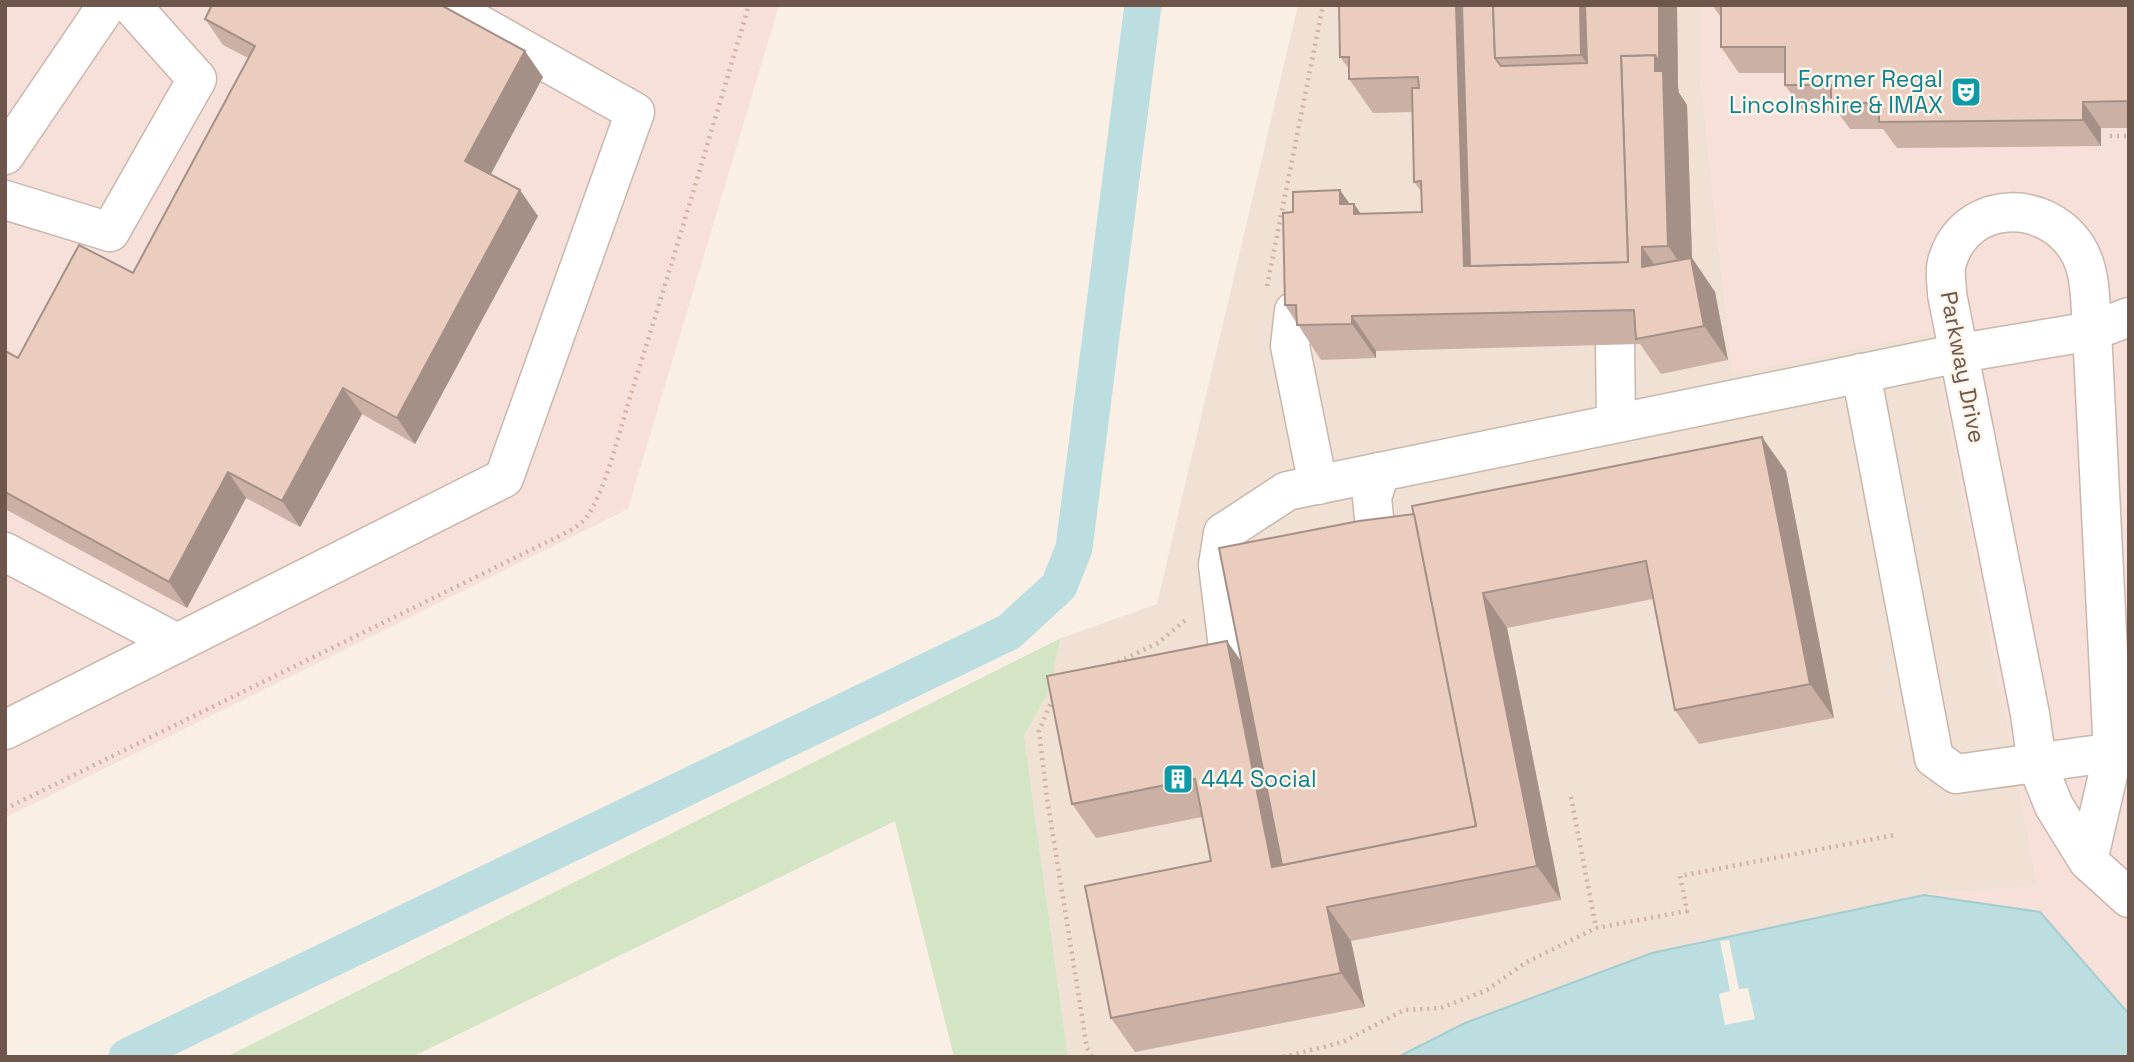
<svg xmlns="http://www.w3.org/2000/svg" width="2134" height="1062" font-family="'Space Grotesk',sans-serif">
  <rect width="100%" height="100%" fill="#f9efe5"/>
  <path fill="#f0e1d4" d="M1298,5H1701V81L1733,372L1932,332L2038,886L1924,895L1652,953L1465,1023L1398,1057H1068L1024,736L1049,691L1061,638L1157,604Z"/>
  <g fill="#f8e0da">
    <path d="M5,5H779L628,509L5,818Z"/>
    <path d="M1701,5H2129V1057H1398L1465,1023L1652,953L1924,895L2038,886L1932,333L1733,373L1701,81Z"/>
  </g>
  <path fill="#d4e5c5" d="M1061,638L1049,691L1024,736L1068,1057H954L895,821L412,1057H226Z"/>
  <path fill="#bcdee0" stroke="#a3cdd1" stroke-width="2" d="M1924,895L2040,912L2129,1014V1057H1398L1465,1023L1652,953Z"/>
  <path fill="#f9efe5" d="M1729,940L1739,989L1748,988L1755,1019L1725,1025L1719,994L1730,991L1720,941Z"/>
  <g fill="none" stroke-linecap="round" stroke-linejoin="round">
    <path stroke="#bcdee0" stroke-width="37" d="M127,1057L1009,632L1059,586L1074,548L1143,5"/>
    <g stroke="#c9b7ac" stroke-width="41">
      <g id="minor">
        <path d="M5,155L107,5"/>
        <path d="M5,200L110,232L197,79L131,5"/>
        <path d="M1294,311L1290,346L1318,485"/>
        <path d="M1615,345L1616,423"/>
        <path d="M1861,373L1934,758L1956,774L2129,750"/>
        <path d="M1377,547L1372,498L1380,472"/>
        <path d="M5,552L177,643"/>
        <path d="M1231,672L1218,565L1223,533L1287,491L1960,353L2092,331L2129,317"/>
        <path d="M5,730L504,478L635,112L445,5"/>
        <path d="M2088,861L2113,753L2092,331C2090,305 2092,271 2077,248C2044,197 1965,200 1947,262C1944,271 1947,284 1947,294L2030,714L2037,764L2054,806L2088,861L2129,898"/>
      </g>
    </g>
    <g stroke="#d0b1a3" stroke-width="4.5" stroke-dasharray="2 5" stroke-linecap="butt">
      <path d="M2110,136H2129"/>
      <path d="M1267,286L1323,5"/>
      <path d="M1112,665L1158,643L1188,618"/>
      <path d="M1053,698L1039,731L1047,798L1087,1048L1092,1057"/>
      <path d="M1571,797L1596,928"/>
      <path d="M5,809L549,541C561,535 576,529 585,519C605,495 621,425 631,394C672,265 710,135 749,5"/>
      <path d="M1283,1057L1343,1042L1404,1010L1441,1008L1487,990L1525,963L1596,928L1687,911L1680,876L1895,835"/>
    </g>
    <use href="#minor" stroke="#fff" stroke-width="38"/>
  </g>
  <g fill="#cab0a5">
    <path d="M1677,5L1678,87L1679,93L1687,105L1692,258L1715,292L1728,360L1661,374L1640,344L1376,351V358L1321,360L1285,305L1293,212L1354,204L1361,214L1422,212L1421,191L1414,182L1413,112L1373,113L1349,79V69L1340,57Z"/>
    <path d="M1712,5H2129V128H2101V146L1897,148L1883,129H1850L1837,111H1803L1785,85V73H1739L1721,47V17Z"/>
    <path d="M205,19L543,77L490,174L538,216L415,444L362,414L300,527L246,498L187,608L5,509V351L18,358L133,273L248,58L223,45Z"/>
    <path d="M1786,471L1834,718L1699,744L1675,710L1653,599L1507,628L1561,900L1351,941L1365,1007L1135,1052L1111,1018L1211,861L1202,817L1096,838L1072,804L1242,662Z"/>
  </g>
  <g fill="#a49086">
    <path d="M1456,5H1476L1488,274L1464,266Z"/>
    <path d="M1580,5H1603L1605,89L1581,55Z"/>
    <path d="M1659,5H1677L1678,87L1679,93L1687,105L1692,258L1715,292L1728,360L1704,326L1692,281L1668,246L1655,71V55Z"/>
    <path d="M525,51L543,77L484,187L465,161Z"/>
    <path d="M2083,102L2101,128V146L2083,120Z"/>
    <path d="M520,190L538,216L415,444L397,418Z"/>
    <path d="M1340,190L1354,210V204L1378,239L1340,204Z"/>
    <path d="M1642,247L1666,281L1634,270Z"/>
    <path d="M1352,316L1376,351V358L1352,324Z"/>
    <path d="M343,388L362,414L300,527L282,501Z"/>
    <path d="M1762,437L1786,471L1834,718L1810,684Z"/>
    <path d="M228,472L246,498L187,608L169,582Z"/>
    <path d="M1483,593L1507,628L1561,900L1537,866Z"/>
    <path d="M1227,641L1251,675L1289,865L1272,867Z"/>
    <path d="M1327,907L1351,941L1365,1007L1341,973Z"/>
  </g>
  <g fill="#ebcdc0" stroke="#a49086" stroke-width="2">
    <path d="M212,5H441L525,51L465,161L520,190L397,418L343,388L282,501L228,472L169,582L5,492V351L18,358L79,245L133,273L255,46L205,19Z"/>
    <path d="M1339,5H1456L1464,266L1628,262L1621,56L1655,55V71H1663L1668,246L1642,247V267L1691,258L1704,326L1636,339L1634,310L1352,316V324L1297,325L1296,305H1285L1283,213L1293,212V192L1340,190V204H1354V214L1422,212L1421,181L1414,182L1412,88H1419L1418,77L1349,79V57H1340Z"/>
    <path d="M1462,5H1493L1495,58L1501,66L1587,63L1585,5H1659V61L1655,55L1621,56L1628,262L1470,266Z"/>
    <path d="M1493,5H1580L1581,55L1495,58Z"/>
    <path d="M1721,5H2129V101L2083,102V120L1879,122V103H1831V85H1785V47H1721Z"/>
    <path d="M1762,437L1810,684L1675,710L1646,561L1483,593L1537,866L1327,907L1341,973L1111,1018L1085,886L1211,861L1195,779L1072,804L1047,676L1227,641L1272,867L1476,826L1412,506Z"/>
    <path d="M1414,514L1476,826L1282,865L1219,548L1359,521Z"/>
  </g>
  <defs>
    <g id="theatre-square" transform="scale(1.575)"><rect x="-9" y="-9" width="18" height="18" rx="4" fill="#0f9aa8" stroke="#fdf4ea"/><path d="M-5-5.5Q0-4 5-5.5V0Q5 5 0 6Q-5 5-5 0ZM-3.3-2.5H-1v1.5H-3.3ZM1-2.5H3.3v1.5H1ZM-2.8 1Q0 5.5 2.8 1Z" fill="#fff"/></g>
    <g id="building-square" transform="scale(1.575)"><rect x="-9" y="-9" width="18" height="18" rx="4" fill="#0f9aa8" stroke="#fdf4ea"/><path d="M-4-6H4V6H1V3H-1V6H-4ZM-2.5-4.3h1.7v1.8h-1.7ZM.8-4.3h1.7v1.8H.8ZM-2.5-1h1.7V.8h-1.7ZM.8-1h1.7V.8H.8Z" fill="#fff"/></g>
  </defs>
  <g fill-rule="evenodd">
    <use href="#theatre-square" x="1966" y="92"/>
    <use href="#building-square" x="1178" y="779"/>
  </g>
  <g text-anchor="middle" dominant-baseline="central" stroke-width="5" stroke-linejoin="round" paint-order="stroke">
    <g font-size="23" fill="#0d838f" stroke="#fdf4ea" text-anchor="end">
      <text x="1943" y="79">Former Regal<tspan x="1943" dy="26">Lincolnshire &amp; IMAX</tspan></text>
      <text x="1201" y="779" text-anchor="start">444 Social</text>
    </g>
    <g font-size="23" fill="#6f564d" stroke="#fdf4ea">
      <text transform="translate(1963 367) rotate(79)">Parkway Drive</text>
    </g>
  </g>
  <rect width="2134" height="1062" fill="none" stroke="#6f564d" stroke-width="14"/>
</svg>
